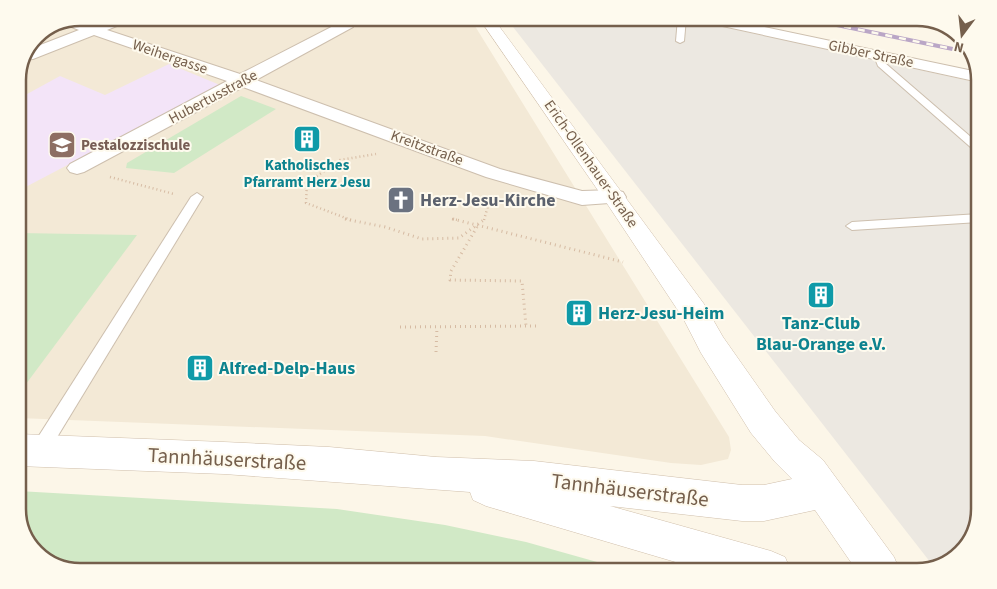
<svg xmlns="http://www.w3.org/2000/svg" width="997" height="589" font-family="'Source Sans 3',sans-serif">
  <rect width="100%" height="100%" fill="#fcf6e8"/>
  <path fill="#f3e9d6" d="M80,18H470L729,437L731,450L728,459L701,465L671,463L485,436L18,418V76L36,36Z"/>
  <path fill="#ece8e1" d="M506,18H683L979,83V509L971,541L948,563L934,567Z"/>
  <path fill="#f3e4f8" d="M169,64L220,85L18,191V99L60,76L105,95Z"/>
  <g fill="#d1e9c6">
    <path d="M241,96L276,109L174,173L126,168L127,163Z"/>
    <path d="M18,233L137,235L20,392H18Z"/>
    <path d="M18,491L337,509L445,525L526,542L629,571H80L48,563L26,541L18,513Z"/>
  </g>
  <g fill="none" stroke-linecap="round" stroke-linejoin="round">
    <g stroke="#cdbfae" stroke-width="2">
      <g id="lane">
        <path d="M678,18H686L684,41L680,43L676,41Z"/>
        <path d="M878,53L881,54L885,63L979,144V152L975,151L878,66L874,56Z"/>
        <path d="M197,193L203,197L45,457L39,459L33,457L30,451L33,445L191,197Z"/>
        <path d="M979,214V222L852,230L846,226L852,222Z"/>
      </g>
    </g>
    <g stroke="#cdbfae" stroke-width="2">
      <g id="street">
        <path d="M112,18H131L129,21L107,30L240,74L343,21H353L355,24L353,27L256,80L500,169L582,191L615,190L623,192L626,197L623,202L582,205L486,177L243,87L84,172L77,174L70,172L67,168L70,164L227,81L94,35L33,59L25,60L30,49L79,30L64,24L76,19L93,25Z"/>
        <path d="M697,18H722L978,72L979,82L704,22Z"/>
      </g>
    </g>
    <g stroke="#d0bfab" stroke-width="1">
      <path id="secondary" d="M479,18H493L704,304L723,337L775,411L799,440L823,460L894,557L900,571H857L815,510L764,521H742L610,506L771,551L785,557L791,571H706L486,506L473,500L470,492L224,474L18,466V434L224,442L329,447L436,457L534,461L742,485H764L792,479L775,462L751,433L701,353L683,318L606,202Z"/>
    </g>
    <path stroke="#d6bba3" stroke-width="2" stroke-dasharray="0.5 2.5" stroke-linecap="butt" d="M367,22L414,18"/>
    <g stroke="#d6bba3" stroke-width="2.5" stroke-dasharray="1 3" stroke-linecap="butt">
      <path d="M110,177L174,194"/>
      <path d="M452,219L458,220"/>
      <path d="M351,220L306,203L307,183L340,160L376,154"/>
      <path d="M484,220L491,195"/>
    </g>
    <g stroke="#d6bba3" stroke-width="3" stroke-dasharray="1 4" stroke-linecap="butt">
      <path d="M345,219L385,227L422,239L459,238L485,219"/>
      <path d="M453,219L623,262"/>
      <path d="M477,227L451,271L450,280L522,281L526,326"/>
      <path d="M400,327L536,326"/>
      <path d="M436,352L437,327"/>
    </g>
    <use href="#lane" fill="#fff" fill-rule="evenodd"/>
    <use href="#street" fill="#fff" fill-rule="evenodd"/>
    <use href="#secondary" fill="#fff" fill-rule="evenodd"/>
    <g stroke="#baa6c6" stroke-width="4">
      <path id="rail" d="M803,18L972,53"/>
    </g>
    <use href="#rail" stroke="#fefaee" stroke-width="2.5" stroke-dasharray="7" stroke-linecap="butt"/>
  </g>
  <defs>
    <g id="building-square" transform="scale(1.4375)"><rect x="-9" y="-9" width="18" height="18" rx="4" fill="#0f9aa8" stroke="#fefaee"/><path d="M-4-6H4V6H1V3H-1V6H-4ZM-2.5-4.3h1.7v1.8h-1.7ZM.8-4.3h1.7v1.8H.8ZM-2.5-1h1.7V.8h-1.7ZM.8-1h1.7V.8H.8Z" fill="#fff"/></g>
    <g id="school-square" transform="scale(1.4375)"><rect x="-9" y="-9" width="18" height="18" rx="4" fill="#8d6e63" stroke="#fefaee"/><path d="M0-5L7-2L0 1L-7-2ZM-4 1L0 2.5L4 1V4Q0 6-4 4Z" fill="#fff"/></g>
    <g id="church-square" transform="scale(1.4375)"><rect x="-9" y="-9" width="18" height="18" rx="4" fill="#6b7280" stroke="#fefaee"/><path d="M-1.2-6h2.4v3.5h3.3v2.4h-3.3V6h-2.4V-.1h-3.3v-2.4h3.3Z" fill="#fff"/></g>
  </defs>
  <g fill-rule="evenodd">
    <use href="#building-square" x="307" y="139"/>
    <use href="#school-square" x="62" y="145"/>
    <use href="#church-square" x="401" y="200"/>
    <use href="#building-square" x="821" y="295"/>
    <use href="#building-square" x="579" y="313"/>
    <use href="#building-square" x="200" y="368"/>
  </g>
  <g text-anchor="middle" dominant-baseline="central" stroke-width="4" stroke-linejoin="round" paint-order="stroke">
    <g font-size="15" fill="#755f4c" stroke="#fefaee">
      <text transform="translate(871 54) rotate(12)">Gibber Straße</text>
      <text transform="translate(170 57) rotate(19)">Weihergasse</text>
      <text transform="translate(213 97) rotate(-28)">Hubertusstraße</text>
      <text transform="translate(427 148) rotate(20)">Kreitzstraße</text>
      <text transform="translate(591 164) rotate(55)">Erich-Ollenhauer-Straße</text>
    </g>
    <g font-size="15" font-weight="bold" fill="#785e54" stroke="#fefaee" text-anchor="start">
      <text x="81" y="145">Pestalozzischule</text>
    </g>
    <g font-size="15" font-weight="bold" fill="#0d838f" stroke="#fefaee">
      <text x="307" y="165">Katholisches<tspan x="307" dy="17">Pfarramt Herz Jesu</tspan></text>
    </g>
    <g font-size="18" font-weight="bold" fill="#5b616d" stroke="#fefaee" text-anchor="start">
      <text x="420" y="200">Herz-Jesu-Kirche</text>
    </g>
    <g font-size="18" font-weight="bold" fill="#0d838f" stroke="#fefaee" text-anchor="start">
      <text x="598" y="313">Herz-Jesu-Heim</text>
      <text x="821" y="323" text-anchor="middle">Tanz-Club<tspan x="821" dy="21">Blau-Orange e.V.</tspan></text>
      <text x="219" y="368">Alfred-Delp-Haus</text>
    </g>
    <g font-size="21" fill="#755f4c" stroke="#fefaee">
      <text transform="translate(227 459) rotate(3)">Tannhäuserstraße</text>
      <text transform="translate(630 490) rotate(7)">Tannhäuserstraße</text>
    </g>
  </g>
  <path d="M0 0H997V589H0ZM80 26H917A54 54 0 0 1 971 80V509A54 54 0 0 1 917 563H80A54 54 0 0 1 26 509V80A54 54 0 0 1 80 26Z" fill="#fefaee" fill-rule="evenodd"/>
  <path fill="none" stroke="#755f4c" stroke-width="2.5" d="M80 26H917A54 54 0 0 1 971 80V509A54 54 0 0 1 917 563H80A54 54 0 0 1 26 509V80A54 54 0 0 1 80 26Z"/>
  <g transform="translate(962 35) rotate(195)" stroke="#fefaee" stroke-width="4" paint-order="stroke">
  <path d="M0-4L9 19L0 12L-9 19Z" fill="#755f4c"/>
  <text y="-8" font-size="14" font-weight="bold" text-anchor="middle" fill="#755f4c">N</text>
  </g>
</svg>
